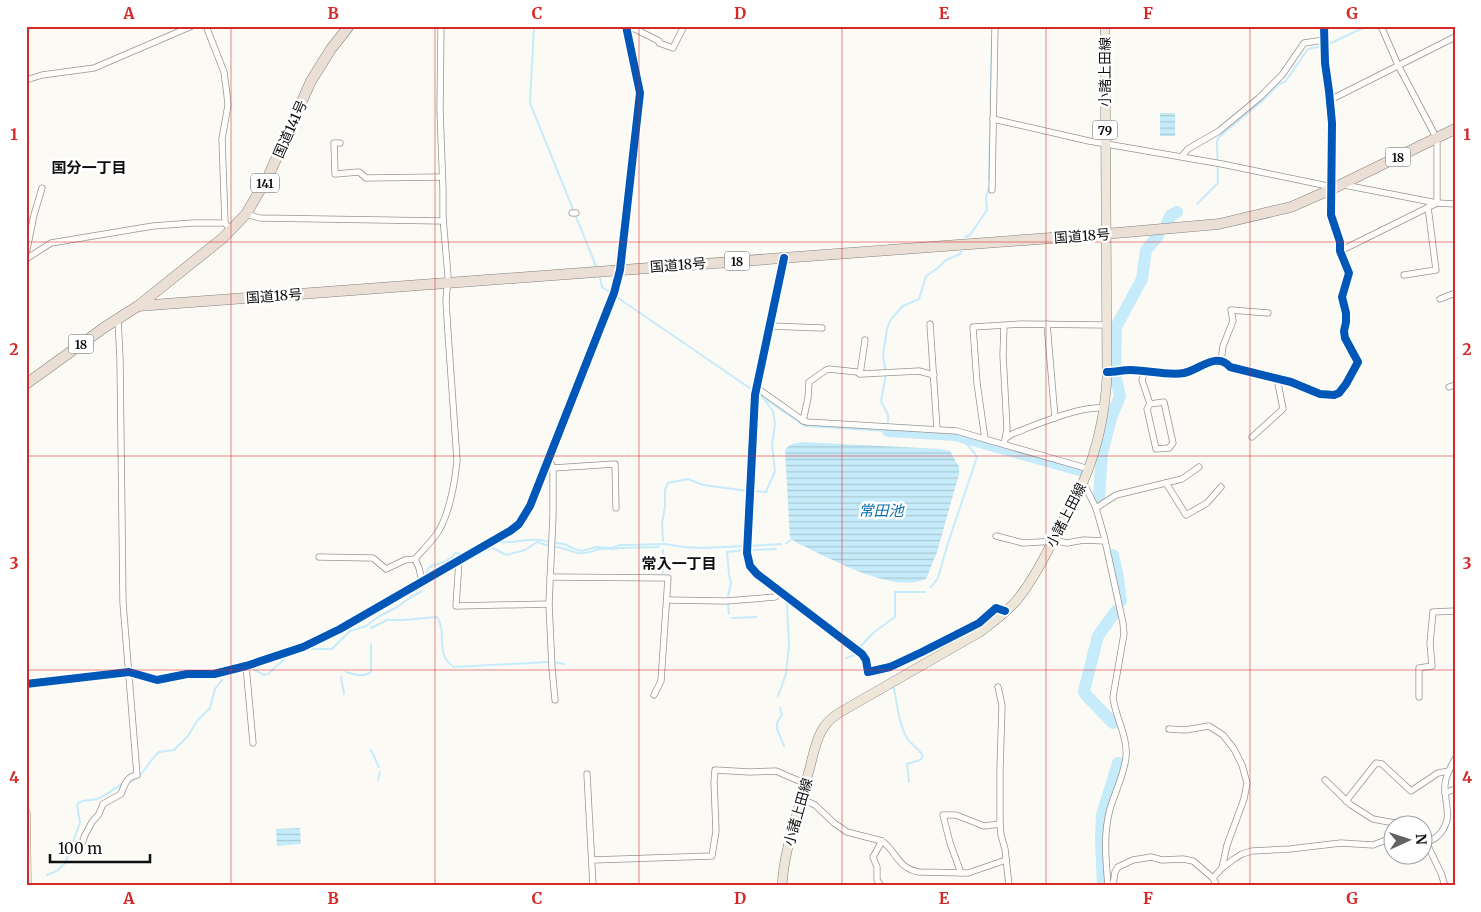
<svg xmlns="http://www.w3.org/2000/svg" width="1481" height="912" font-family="Merriweather,'Noto Sans JP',serif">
  <defs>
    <pattern id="water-rules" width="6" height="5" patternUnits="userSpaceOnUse" patternTransform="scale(1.25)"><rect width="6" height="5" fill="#c6ebfa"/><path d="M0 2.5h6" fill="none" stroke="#a9c8d5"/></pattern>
  </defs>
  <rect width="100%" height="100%" fill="#fcfaf4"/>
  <g fill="url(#water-rules)">
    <rect x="1160" y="113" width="15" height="23"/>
    <path d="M803,442L942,449L950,451L959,467V474L937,552L926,579C892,594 830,558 799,544L790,538L785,451C787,444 796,443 803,442Z"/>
    <path d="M300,828L301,844L277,846L276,829Z"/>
  </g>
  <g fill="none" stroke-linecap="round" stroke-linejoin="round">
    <g stroke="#c6ebfa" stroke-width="2">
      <path d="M534,26L530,103L596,266"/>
      <path d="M1327,45L1367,26"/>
      <path d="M989,179L992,38"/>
      <path d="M1197,204L1218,183L1217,141L1219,137L1260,103L1279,84L1285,82L1308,49L1322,46"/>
      <path d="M965,237L970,235L987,210L986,197L989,188"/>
      <path d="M600,278L602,287L754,391"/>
      <path d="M758,394L805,426L888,431"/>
      <path d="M888,422V415L881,401L886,374L883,355L887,329L891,319L903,306L919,299L926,276L938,268L946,260L960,254L961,252"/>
      <path d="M946,434C961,440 969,442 977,458"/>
      <path d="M753,491L766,492L775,471L772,445L775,424L773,411L763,398"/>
      <path d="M663,541L662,523L665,507V490L668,483L688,479L703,485L748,491"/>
      <path d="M498,542C515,544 533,536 549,542"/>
      <path d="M555,543L564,544L575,549L582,551L596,547L612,548L620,545H629L665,544L683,547L703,548L746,546"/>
      <path d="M786,543L791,540"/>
      <path d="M750,546L781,544"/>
      <path d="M555,547C564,547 570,552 579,553C586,554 592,551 599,549C606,548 613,550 620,548L659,547"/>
      <path d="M663,550V573"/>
      <path d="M750,550L776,549"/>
      <path d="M473,555H478L488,549L493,548L506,555L525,550L537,542L549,546"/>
      <path d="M426,576C426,562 441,566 449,559C452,558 453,555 455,553L464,554"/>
      <path d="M931,587L938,578L948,543L976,460"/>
      <path d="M728,596L731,583L729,574L727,552L747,550"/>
      <path d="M728,604L729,614"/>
      <path d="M732,618L756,617"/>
      <path d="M371,628L387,620H403L437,617C448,634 434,654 454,667L548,662"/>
      <path d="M305,649H332L350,631L366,626L378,617L397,607L411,597L422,591"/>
      <path d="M846,658L858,654"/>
      <path d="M554,662L564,664"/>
      <path d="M870,666L867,655L861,646L873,633L895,617V592H925"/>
      <path d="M253,669L264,675L268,674L289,655"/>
      <path d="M346,672C354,674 363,678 371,672V644"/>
      <path d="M884,673L887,672"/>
      <path d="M341,677L344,694"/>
      <path d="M891,687L894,688C897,704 899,724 907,738C911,745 919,748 923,756L920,760L907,764L909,782"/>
      <path d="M778,696L786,674L789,646L787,604L782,597"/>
      <path d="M780,708L782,714L777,723V729L784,746"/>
      <path d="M371,750L379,767"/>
      <path d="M378,780L380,772"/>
      <path d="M127,783C144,778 147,762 159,752L174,750L188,736L197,721L210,708L215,689L222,680"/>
      <path d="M47,875L57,871L65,863L80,823L77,804C84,799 90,801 97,799C106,796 114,788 122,784"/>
    </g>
    <g stroke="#c6ebfa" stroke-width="12">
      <path d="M1167,223L1171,215L1177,212"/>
      <path d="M888,431L955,435L1083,471"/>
      <path d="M1099,497L1102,453L1111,418L1120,396L1115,375L1116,327L1142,279L1146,250L1158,236"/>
      <path d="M1113,555L1117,572L1121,601"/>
      <path d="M1113,723L1086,695L1084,691L1098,636L1116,611"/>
      <path d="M1103,886L1101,838L1102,815L1118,763"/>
    </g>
    <g stroke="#969592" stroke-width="7">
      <g id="street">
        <path d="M206,26L224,72L227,95L228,105L222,139L225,223L231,230"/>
        <path d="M629,26L659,41V43L673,48L684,26"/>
        <path d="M1381,26L1398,65L1437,139V203"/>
        <path d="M26,80L42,75L94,68L192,26"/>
        <path d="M1330,100L1455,37"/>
        <path d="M993,119L1089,141L1222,164L1323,185L1332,189L1331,215L1340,242V251L1349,273L1342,297L1346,313V322L1344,331L1349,347L1358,362L1346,384L1339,393L1334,395L1320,394L1291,382L1230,367C1217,351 1199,370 1184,373C1170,376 1145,370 1130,370C1123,370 1115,372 1107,372"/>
        <path d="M340,143H334L335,174L359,172L366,178L442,177"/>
        <path d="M1182,156L1188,149L1219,131L1259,98L1282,75L1304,43L1324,40"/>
        <path d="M1344,185L1437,203L1455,204"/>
        <path d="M992,190L995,26"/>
        <path d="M572,213H576"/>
        <path d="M246,214L260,218L443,221"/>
        <path d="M1340,251L1437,203"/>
        <path d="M26,254L34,215L42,188"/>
        <path d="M784,258L755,395L747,553L750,566L757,574L862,654L866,660L868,672L890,667L922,652L979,623L996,608L1005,611"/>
        <path d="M26,259L51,243L153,226L193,223H225"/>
        <path d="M1404,275L1436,270L1428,207"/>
        <path d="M1440,299L1455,293"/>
        <path d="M930,324L937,429"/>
        <path d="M1047,324L1055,418"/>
        <path d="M770,326L822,328"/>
        <path d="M1221,361L1223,346L1233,321L1231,310L1268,313"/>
        <path d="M1145,371L1142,380L1150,404L1147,409L1156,449L1169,448L1173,443L1164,402L1150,404"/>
        <path d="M860,374L865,340"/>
        <path d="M1449,387L1455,385"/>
        <path d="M757,388L801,419L807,422L957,431L1089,469"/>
        <path d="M803,421L808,398L809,382L826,370L829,369L857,372L861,374L919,371L934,375"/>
        <path d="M1252,437L1283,409L1277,378"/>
        <path d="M1006,438L1012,434C1036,425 1081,405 1105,408"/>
        <path d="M985,439L977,383L973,327L1021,324L1107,325"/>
        <path d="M1004,444L1007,429L1003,355L1004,326"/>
        <path d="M549,459L553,468V515L549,604L552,668L555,700"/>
        <path d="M553,468L615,464L616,508"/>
        <path d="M1083,482L1096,508L1104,536L1123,623L1124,634L1113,697C1115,717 1128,736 1126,757C1124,775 1115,792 1110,809C1103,835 1106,860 1108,886"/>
        <path d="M1166,483L1186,515L1207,503L1221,487"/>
        <path d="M1096,508L1116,495L1182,479L1199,467"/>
        <path d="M996,536L1023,543L1057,541L1067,543L1084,540L1105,541"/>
        <path d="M319,557L373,558L386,569L405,560L415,559"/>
        <path d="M459,561L456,606L549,604"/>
        <path d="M550,577L668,578L661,681L654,695"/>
        <path d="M422,582L419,568L415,559C422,551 430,543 436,535C449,517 455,482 457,460L448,333L446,301L448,276L443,218V190L440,110L441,26"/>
        <path d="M667,600L726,601L775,597L780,593"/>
        <path d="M246,666L253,743"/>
        <path d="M26,684L129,672L157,680L187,674H214L246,666L303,647L340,629L510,531L519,524L530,506L614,293L620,270L640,93L626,26"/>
        <path d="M998,687L1002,705L1000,769V824L1001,835L1005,849L1009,886"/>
        <path d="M1419,697V668L1432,666L1430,643L1433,612L1455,611"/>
        <path d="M1169,729L1185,730L1209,726L1223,735L1234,749L1242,765L1247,783L1244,799L1227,845L1222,868"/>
        <path d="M587,774L593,886"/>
        <path d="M1325,780L1351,805L1373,819L1400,824"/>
        <path d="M1445,793L1455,789"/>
        <path d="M802,799L815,805L834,823L847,832L882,841C898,853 897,868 919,872L968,873L1006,860"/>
        <path d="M1346,801L1376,763L1382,764L1411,791L1438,773L1449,771"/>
        <path d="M1425,840L1441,873L1445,886"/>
        <path d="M1424,841C1436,842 1444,831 1447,820C1449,811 1444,794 1445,785C1445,777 1451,766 1455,759"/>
        <path d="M80,849L85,835L92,822L99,814L103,804L121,794C125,784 126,777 137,775L123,603L120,359L118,319"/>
        <path d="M592,860L712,856L716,831L714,782L715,770L750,772L776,771L806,784"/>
        <path d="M961,873L950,843L943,815H956L984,826L1000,824"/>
        <path d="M1213,878L1222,868L1234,859L1242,854L1252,851L1290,849L1341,843L1373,845L1386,840H1394"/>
        <path d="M881,886L877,880V867L873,857L882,841"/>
        <path d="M1113,886L1115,872L1118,867L1133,860L1151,857L1162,860L1183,859L1193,861L1213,878L1217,886"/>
      </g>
    </g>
    <g stroke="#8c8b89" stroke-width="9">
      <g id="secondary">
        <path d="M1324,26L1325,63L1329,91L1332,123V189"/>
        <path d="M26,813L27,886"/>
      </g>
    </g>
    <g stroke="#83827f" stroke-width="10">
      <path id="primary" d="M782,886C784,849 798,813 807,778C812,762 814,744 822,730C827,721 835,715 844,710L980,632C993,622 1007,612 1017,600C1034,579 1046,554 1058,531C1066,514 1076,497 1084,480C1098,447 1105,413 1107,377L1105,26"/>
    </g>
    <g stroke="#83827f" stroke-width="11">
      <g id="highway">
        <path d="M138,306L1105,234L1219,224L1291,207L1332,189L1455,129"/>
        <path d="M26,384L105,327L138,306L223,238L246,214L268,177L311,81L331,49L349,26"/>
      </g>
    </g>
    <use href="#street" stroke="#fffefd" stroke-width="5.5"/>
    <use href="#secondary" stroke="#f5f3ea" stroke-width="8"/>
    <use href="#primary" stroke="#ede6d9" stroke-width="9"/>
    <use href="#highway" stroke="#ebded5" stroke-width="10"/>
    <g stroke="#fff" stroke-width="11">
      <g id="cycleway">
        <path d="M784,258L755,395L747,553L750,566L757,574L862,654L866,660L868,672L890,667L922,652L979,623L996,608L1005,611"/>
        <path d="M1107,372C1115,372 1123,370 1130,370C1145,370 1170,376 1184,373C1199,370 1217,351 1230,367L1291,382L1320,394L1334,395L1339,393L1346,384L1358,362L1345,338L1344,331L1346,322V313L1342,297L1349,273L1340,251V242L1331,215L1332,123L1329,91L1325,63L1324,26"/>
        <path d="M26,684L129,672L157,680L187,674H214L246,666L303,647L340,629L510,531L519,524L530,506L614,293L620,270L640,93L626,26"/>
      </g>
    </g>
    <use href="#cycleway" stroke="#0057b8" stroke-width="8"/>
  </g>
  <path fill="none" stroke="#d62828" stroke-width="1" stroke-opacity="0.55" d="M231,26V886M435,26V886M639,26V886M842,26V886M1046,26V886M1250,26V886M26,242H1455M26,456H1455M26,670H1455"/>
  <g text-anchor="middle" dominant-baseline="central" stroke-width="5" stroke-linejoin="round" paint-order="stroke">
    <g fill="#fff" stroke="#575757" stroke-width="1">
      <rect x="1092.5" y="120.5" width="25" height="19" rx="4"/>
      <rect x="1385.5" y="147.5" width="25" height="19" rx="4"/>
      <rect x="251" y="173.5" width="28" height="19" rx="4"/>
      <rect x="724.5" y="251.5" width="25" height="19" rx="4"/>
      <rect x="68.5" y="334.5" width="25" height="19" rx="4"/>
    </g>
    <g font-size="12" font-weight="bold" fill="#0f0f0f">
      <text x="1105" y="130">79</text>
      <text x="1398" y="157">18</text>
      <text x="265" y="183">141</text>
      <text x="737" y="261">18</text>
      <text x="81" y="344">18</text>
    </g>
    <g font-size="14" fill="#0f0f0f" stroke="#fff">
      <text transform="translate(1105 72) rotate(-90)">小諸上田線</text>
      <text transform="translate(290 129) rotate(-66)">国道141号</text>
      <text transform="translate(1082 236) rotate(-4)">国道18号</text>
      <text transform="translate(678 265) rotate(-4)">国道18号</text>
      <text transform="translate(274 296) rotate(-4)">国道18号</text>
      <text transform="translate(1066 515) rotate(-63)">小諸上田線</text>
      <text transform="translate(798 812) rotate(-74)">小諸上田線</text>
    </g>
    <g font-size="15" font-weight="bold" fill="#0f0f0f" stroke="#fff">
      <text x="89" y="167">国分一丁目</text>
      <text x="679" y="563">常入一丁目</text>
    </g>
    <g font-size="15" font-style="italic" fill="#0a71ae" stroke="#fff">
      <text x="881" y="510">常田池</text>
    </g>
  </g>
  <rect width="1481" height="912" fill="none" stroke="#ffffff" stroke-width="55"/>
  <g transform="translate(1408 840) rotate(87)"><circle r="24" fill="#ffffff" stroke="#9f9f9f"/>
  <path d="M0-4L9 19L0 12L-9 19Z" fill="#62615f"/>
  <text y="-8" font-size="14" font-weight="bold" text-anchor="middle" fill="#0f0f0f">N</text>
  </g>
  <path d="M50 854v8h100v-8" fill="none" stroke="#0f0f0f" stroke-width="2.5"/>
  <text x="58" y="854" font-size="15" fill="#0f0f0f" stroke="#ffffff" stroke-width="4" paint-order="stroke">100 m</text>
  <rect x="28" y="28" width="1426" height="856" fill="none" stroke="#d62828" stroke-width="2"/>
  <g font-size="16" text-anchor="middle" font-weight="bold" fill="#d62828">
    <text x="129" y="19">A</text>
    <text x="333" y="19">B</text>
    <text x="537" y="19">C</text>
    <text x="740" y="19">D</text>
    <text x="944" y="19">E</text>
    <text x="1148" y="19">F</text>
    <text x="1352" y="19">G</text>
    <text x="14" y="140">1</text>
    <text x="1467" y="140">1</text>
    <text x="14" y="355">2</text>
    <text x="1467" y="355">2</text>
    <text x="14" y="569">3</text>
    <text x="1467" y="569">3</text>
    <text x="14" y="783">4</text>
    <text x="1467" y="783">4</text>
    <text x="129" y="904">A</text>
    <text x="333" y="904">B</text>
    <text x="537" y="904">C</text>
    <text x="740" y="904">D</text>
    <text x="944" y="904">E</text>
    <text x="1148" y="904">F</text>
    <text x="1352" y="904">G</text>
  </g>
</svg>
